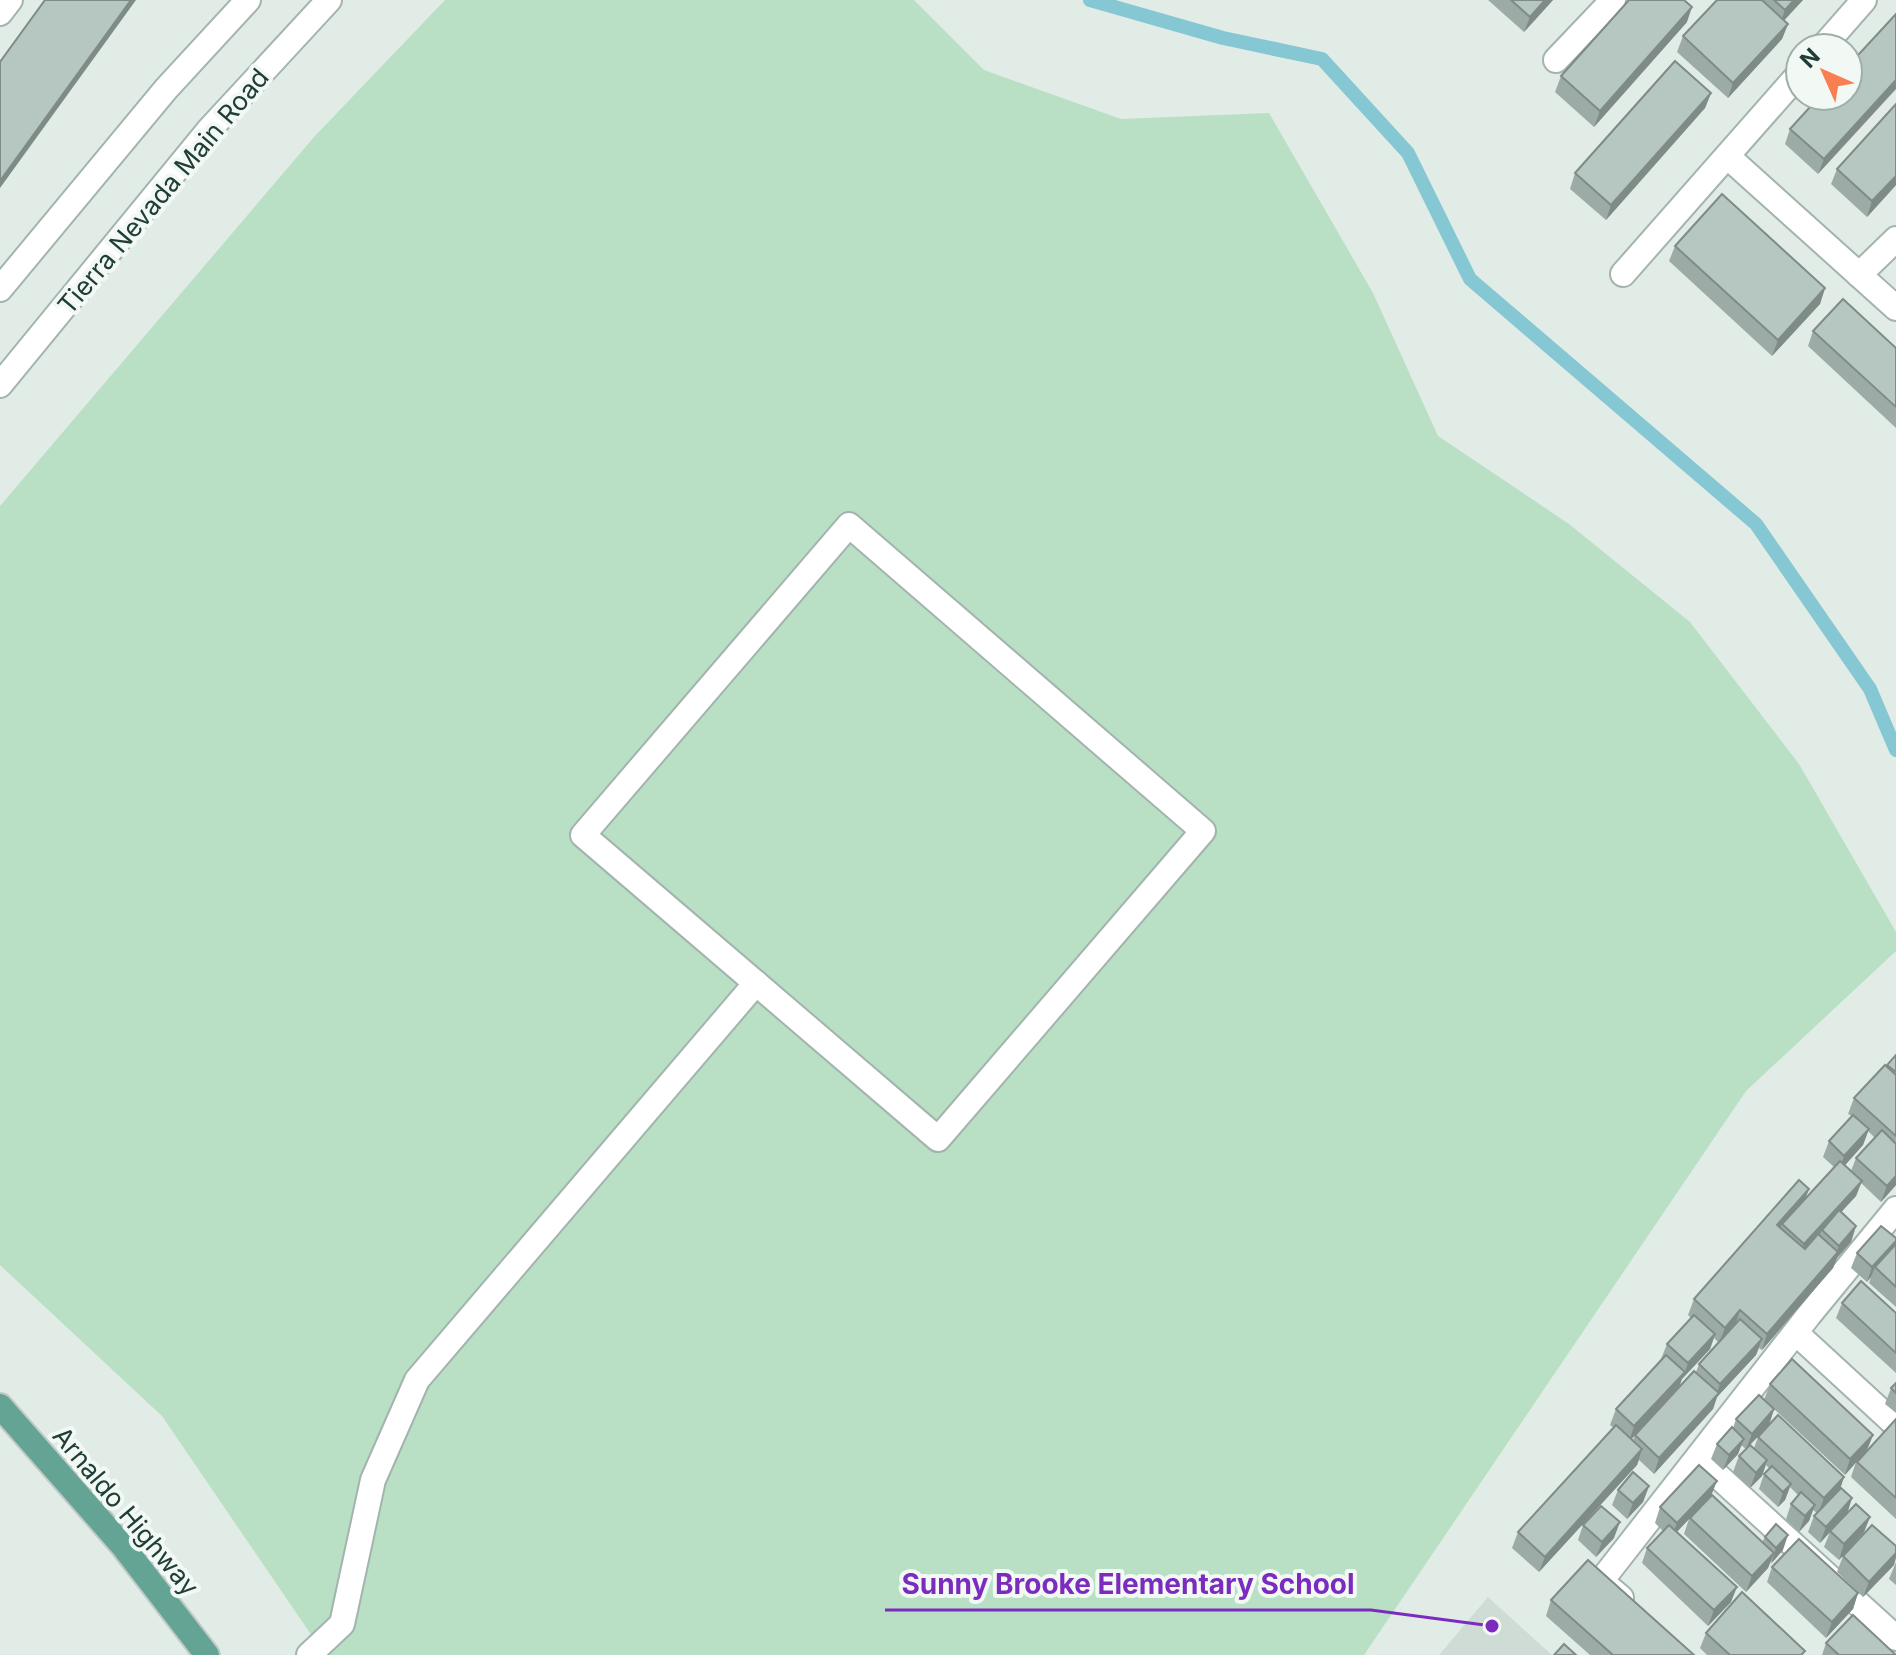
<svg xmlns="http://www.w3.org/2000/svg" width="1896" height="1655" font-family="Inter,sans-serif">
  <rect width="100%" height="100%" fill="#e1ece7"/>
  <path fill="#cfdcd6" d="M1488,1597L1552,1655H1439Z"/>
  <path fill="#b9dfc4" d="M445,0H914L984,70L1121,119L1269,113L1373,293L1438,436L1569,524L1690,622L1799,764L1896,932V951L1746,1091L1364,1655H325L162,1416L0,1265V506L314,137Z"/>
  <g fill="none" stroke-linecap="round" stroke-linejoin="round">
    <path stroke="#86c7d4" stroke-width="14" d="M1090,0L1223,38L1322,59L1408,153L1470,279L1756,524L1870,689L1896,750"/>
    <g stroke="#a3b4af" stroke-width="28">
      <g id="minor">
        <path d="M0,13L10,0"/>
        <path d="M1822,48L1864,0"/>
        <path d="M1556,60L1613,0"/>
        <path d="M1727,156L1896,308"/>
        <path d="M1623,274L1800,73"/>
        <path d="M1859,275L1896,239"/>
        <path d="M0,289L166,89L248,0"/>
        <path d="M0,385L208,131L329,0"/>
        <path d="M849,525L1203,831L938,1139L583,835Z"/>
        <path d="M1796,1333L1896,1425"/>
        <path d="M1698,1458L1896,1638"/>
        <path d="M1621,1598L1601,1581L1809,1315L1896,1209"/>
        <path d="M309,1655L342,1624L373,1480L417,1380L756,983"/>
      </g>
    </g>
    <g stroke="#c1c9c7" stroke-width="28">
      <path id="major" d="M0,1406L122,1545L207,1655"/>
    </g>
    <use href="#minor" stroke="#fff" stroke-width="24"/>
    <use href="#major" stroke="#63a495" stroke-width="24"/>
  </g>
  <g fill="#9daba6" fill-rule="evenodd">
    <path d="M1488,0H1553L1524,32Z"/>
    <path d="M1717,0H1803L1784,20L1788,24L1782,39L1728,98L1677,52L1683,36Z"/>
    <path d="M1896,14L1818,174L1785,144L1790,129Z"/>
    <path d="M1687,22L1594,127L1555,92L1561,76Z"/>
    <path d="M1711,93L1705,108L1606,220L1570,189L1575,173Z"/>
    <path d="M1896,104V185L1867,217L1831,184L1837,169Z"/>
    <path d="M1675,246L1825,288L1820,304L1772,356L1669,261Z"/>
    <path d="M1813,331L1896,348V428L1808,346Z"/>
    <path d="M1896,1055V1185L1881,1202L1861,1183L1856,1196L1841,1212L1856,1226L1851,1242L1837,1258L1833,1268L1762,1350L1759,1348L1756,1355L1717,1397L1713,1409L1654,1474L1639,1460L1637,1465L1539,1572L1512,1548L1518,1532L1614,1428L1610,1425L1616,1409L1661,1359L1667,1344L1691,1318L1688,1315L1694,1299L1809,1189L1805,1199L1834,1167L1823,1157L1829,1141L1852,1116L1848,1114L1854,1098L1887,1067ZM1868,1131L1875,1138L1856,1158L1851,1171L1845,1165L1863,1145ZM1714,1338L1718,1342L1699,1364L1696,1372L1635,1435L1633,1440L1631,1439L1679,1387L1682,1379L1710,1349Z"/>
    <path d="M1896,1244V1307L1869,1283L1871,1277L1867,1282L1851,1268L1857,1253Z"/>
    <path d="M1842,1303L1896,1313V1373L1836,1318Z"/>
    <path d="M1896,1383V1413L1885,1404L1891,1388Z"/>
    <path d="M1770,1384L1873,1435L1867,1450L1896,1419V1519L1851,1477L1856,1462L1845,1475L1774,1409L1769,1425L1750,1445L1754,1448L1758,1437L1844,1477L1840,1489L1852,1498L1847,1513L1870,1517L1864,1532L1839,1560L1824,1547L1830,1532L1820,1543L1808,1532L1814,1516L1817,1513L1813,1510L1809,1521L1799,1532L1786,1519L1791,1504L1799,1496L1790,1487L1785,1500L1778,1507L1759,1489L1764,1474L1770,1469L1766,1465L1762,1476L1750,1488L1733,1472L1739,1456L1746,1449L1741,1445L1738,1454L1723,1470L1711,1459L1717,1444L1733,1428L1736,1419L1764,1400Z"/>
    <path d="M1649,1486L1643,1502L1627,1519L1612,1505L1618,1490Z"/>
    <path d="M1660,1507L1762,1542L1765,1537L1783,1550L1770,1563L1768,1568L1746,1592L1684,1534L1689,1519L1677,1532L1731,1602L1708,1626L1642,1563L1647,1548L1663,1531L1655,1523Z"/>
    <path d="M1583,1525L1614,1538L1596,1557L1578,1540Z"/>
    <path d="M1843,1556L1894,1565L1863,1597L1837,1572Z"/>
    <path d="M1896,1562V1585L1889,1579Z"/>
    <path d="M1772,1567L1858,1593L1853,1609L1826,1638L1767,1582Z"/>
    <path d="M1551,1600L1694,1655H1590L1546,1616Z"/>
    <path d="M1706,1633L1804,1655H1707L1700,1648Z"/>
    <path d="M1826,1643L1896,1655H1822Z"/>
  </g>
  <g fill="#7f8b87">
    <path d="M131,0H136L0,188V181Z"/>
    <path d="M1545,0H1553L1524,32L1530,17Z"/>
    <path d="M1794,0H1803L1779,26L1785,10Z"/>
    <path d="M1692,7L1687,22L1594,127L1600,111Z"/>
    <path d="M1788,24L1782,39L1728,98L1733,83Z"/>
    <path d="M1896,80V89L1818,174L1824,159Z"/>
    <path d="M1711,93L1705,108L1606,220L1611,205Z"/>
    <path d="M1896,176V185L1867,217L1872,201Z"/>
    <path d="M1825,288L1820,304L1772,356L1778,340Z"/>
    <path d="M1869,1129L1863,1145L1839,1172L1844,1156Z"/>
    <path d="M1896,1176V1185L1881,1202L1887,1186Z"/>
    <path d="M1862,1181L1856,1196L1823,1232L1822,1230L1819,1236L1798,1259L1804,1244Z"/>
    <path d="M1809,1189L1803,1204L1782,1224L1779,1231L1777,1225Z"/>
    <path d="M1856,1226L1851,1242L1837,1258L1833,1268L1762,1350L1767,1334L1835,1256L1839,1246Z"/>
    <path d="M1896,1241V1244L1875,1267L1871,1277L1867,1282L1872,1267Z"/>
    <path d="M1740,1310L1735,1326L1719,1343L1725,1328Z"/>
    <path d="M1715,1334L1710,1349L1682,1379L1679,1387L1629,1442L1634,1426L1685,1372L1688,1363Z"/>
    <path d="M1762,1339L1756,1355L1717,1397L1713,1409L1654,1474L1659,1458L1716,1396L1720,1384Z"/>
    <path d="M1774,1409L1769,1425L1746,1449L1752,1434Z"/>
    <path d="M1873,1435L1867,1450L1845,1475L1850,1459Z"/>
    <path d="M1744,1439L1738,1454L1723,1470L1729,1455Z"/>
    <path d="M1642,1449L1637,1465L1539,1572L1545,1557Z"/>
    <path d="M1767,1460L1762,1476L1750,1488L1756,1473Z"/>
    <path d="M1844,1477L1839,1492L1818,1514L1824,1498Z"/>
    <path d="M1717,1481L1711,1496L1671,1538L1677,1523Z"/>
    <path d="M1791,1484L1785,1500L1778,1507L1783,1492Z"/>
    <path d="M1649,1486L1643,1502L1627,1519L1633,1503Z"/>
    <path d="M1852,1498L1847,1514L1820,1543L1826,1527Z"/>
    <path d="M1815,1505L1809,1521L1799,1532L1805,1516Z"/>
    <path d="M1870,1517L1864,1532L1839,1560L1844,1544Z"/>
    <path d="M1620,1522L1614,1538L1596,1557L1602,1542Z"/>
    <path d="M1788,1535L1783,1550L1771,1564L1776,1548Z"/>
    <path d="M1774,1553L1768,1568L1746,1592L1752,1576Z"/>
    <path d="M1896,1553V1558L1894,1565L1863,1597L1869,1582Z"/>
    <path d="M1737,1587L1731,1602L1708,1626L1714,1610Z"/>
    <path d="M1858,1593L1853,1609L1826,1638L1832,1622Z"/>
  </g>
  <g fill="#b6c7c1" stroke="#7f8b87" stroke-width="2">
    <path d="M45,0H131L0,181V62Z"/>
    <path d="M1511,0H1545L1530,17Z"/>
    <path d="M1629,0H1684L1692,7L1600,111L1561,76Z"/>
    <path d="M1717,0H1762L1788,24L1733,83L1683,36Z"/>
    <path d="M1774,0H1794L1785,10Z"/>
    <path d="M1896,14V80L1824,159L1790,129L1820,96H1848V66Z"/>
    <path d="M1675,61L1711,93L1611,205L1575,173Z"/>
    <path d="M1896,104V176L1872,201L1837,169Z"/>
    <path d="M1722,194L1825,288L1778,340L1675,246Z"/>
    <path d="M1843,299L1896,348V407L1813,331Z"/>
    <path d="M1896,1055V1072L1887,1065Z"/>
    <path d="M1885,1065L1896,1075V1136L1854,1098Z"/>
    <path d="M1853,1115L1869,1129L1844,1156L1829,1141Z"/>
    <path d="M1882,1130L1896,1144V1176L1887,1186L1856,1158Z"/>
    <path d="M1840,1161L1862,1181L1804,1244L1782,1224Z"/>
    <path d="M1799,1180L1809,1189L1777,1225L1805,1249L1818,1234L1838,1252L1767,1334L1740,1310L1725,1328L1694,1299Z"/>
    <path d="M1839,1210L1856,1226L1839,1246L1822,1230Z"/>
    <path d="M1881,1226L1896,1238V1241L1872,1267L1857,1253Z"/>
    <path d="M1896,1244V1287L1875,1267Z"/>
    <path d="M1861,1281L1896,1313V1353L1842,1303Z"/>
    <path d="M1694,1315L1715,1334L1688,1363L1667,1344Z"/>
    <path d="M1740,1319L1762,1339L1720,1384L1699,1364Z"/>
    <path d="M1666,1355L1685,1372L1634,1426L1616,1409Z"/>
    <path d="M1792,1359L1873,1435L1850,1459L1770,1384Z"/>
    <path d="M1694,1371L1719,1393L1659,1458L1635,1435Z"/>
    <path d="M1896,1383V1393L1891,1388Z"/>
    <path d="M1759,1395L1774,1409L1752,1434L1736,1419Z"/>
    <path d="M1778,1415L1844,1477L1824,1498L1758,1437Z"/>
    <path d="M1896,1419V1498L1857,1462Z"/>
    <path d="M1616,1425L1642,1449L1545,1557L1518,1532Z"/>
    <path d="M1732,1427L1744,1439L1729,1455L1717,1444Z"/>
    <path d="M1750,1445L1767,1460L1756,1473L1739,1456Z"/>
    <path d="M1699,1465L1717,1481L1677,1523L1660,1507Z"/>
    <path d="M1772,1466L1791,1484L1783,1492L1764,1474Z"/>
    <path d="M1633,1472L1649,1486L1633,1503L1618,1490Z"/>
    <path d="M1841,1488L1852,1498L1826,1527L1814,1516Z"/>
    <path d="M1801,1492L1815,1505L1805,1516L1791,1504Z"/>
    <path d="M1712,1495L1774,1553L1752,1576L1690,1518Z"/>
    <path d="M1856,1504L1870,1517L1844,1544L1830,1531Z"/>
    <path d="M1601,1506L1620,1522L1602,1542L1583,1525Z"/>
    <path d="M1776,1524L1788,1535L1776,1548L1765,1537Z"/>
    <path d="M1669,1525L1737,1587L1714,1610L1647,1548Z"/>
    <path d="M1872,1525L1896,1546V1553L1869,1582L1843,1556Z"/>
    <path d="M1799,1539L1858,1593L1832,1622L1772,1567Z"/>
    <path d="M1588,1560L1694,1655H1613L1551,1600Z"/>
    <path d="M1742,1592L1805,1651L1801,1655H1730L1706,1633Z"/>
    <path d="M1853,1615L1896,1655H1839L1826,1643Z"/>
    <path d="M1564,1644L1576,1655H1554Z"/>
  </g>
  <g text-anchor="middle" dominant-baseline="central" stroke-width="8" stroke-linejoin="round" paint-order="stroke">
    <g font-size="26" fill="#203e37" stroke="#f2f9f5">
      <text transform="translate(163 191) rotate(-50)">Tierra Nevada Main Road</text>
      <text transform="translate(126 1511) rotate(50)">Arnaldo Highway</text>
    </g>
  </g>
  <path fill="none" stroke="#7b2cbf" stroke-width="3" d="M1492 1626L1371 1610H885"/>
  <circle fill="#7b2cbf" stroke="#f2f9f5" stroke-width="3" cx="1492" cy="1626" r="8"/>
  <g font-size="28" text-anchor="middle" font-weight="bold" fill="#7b2cbf" stroke="#f2f9f5" stroke-width="8" stroke-linejoin="round" paint-order="stroke">
    <text x="1128" y="1594">Sunny Brooke Elementary School</text>
  </g>
  <g transform="translate(1824 72) rotate(315)"><circle r="38" fill="#f2f9f5" stroke="#9eaea9" stroke-width="2"/>
  <path d="M0-6L14 30L0 20L-14 30Z" fill="#f97f53"/>
  <text y="-12" font-size="22" font-weight="bold" text-anchor="middle" fill="#203e37">N</text>
  </g>
</svg>
